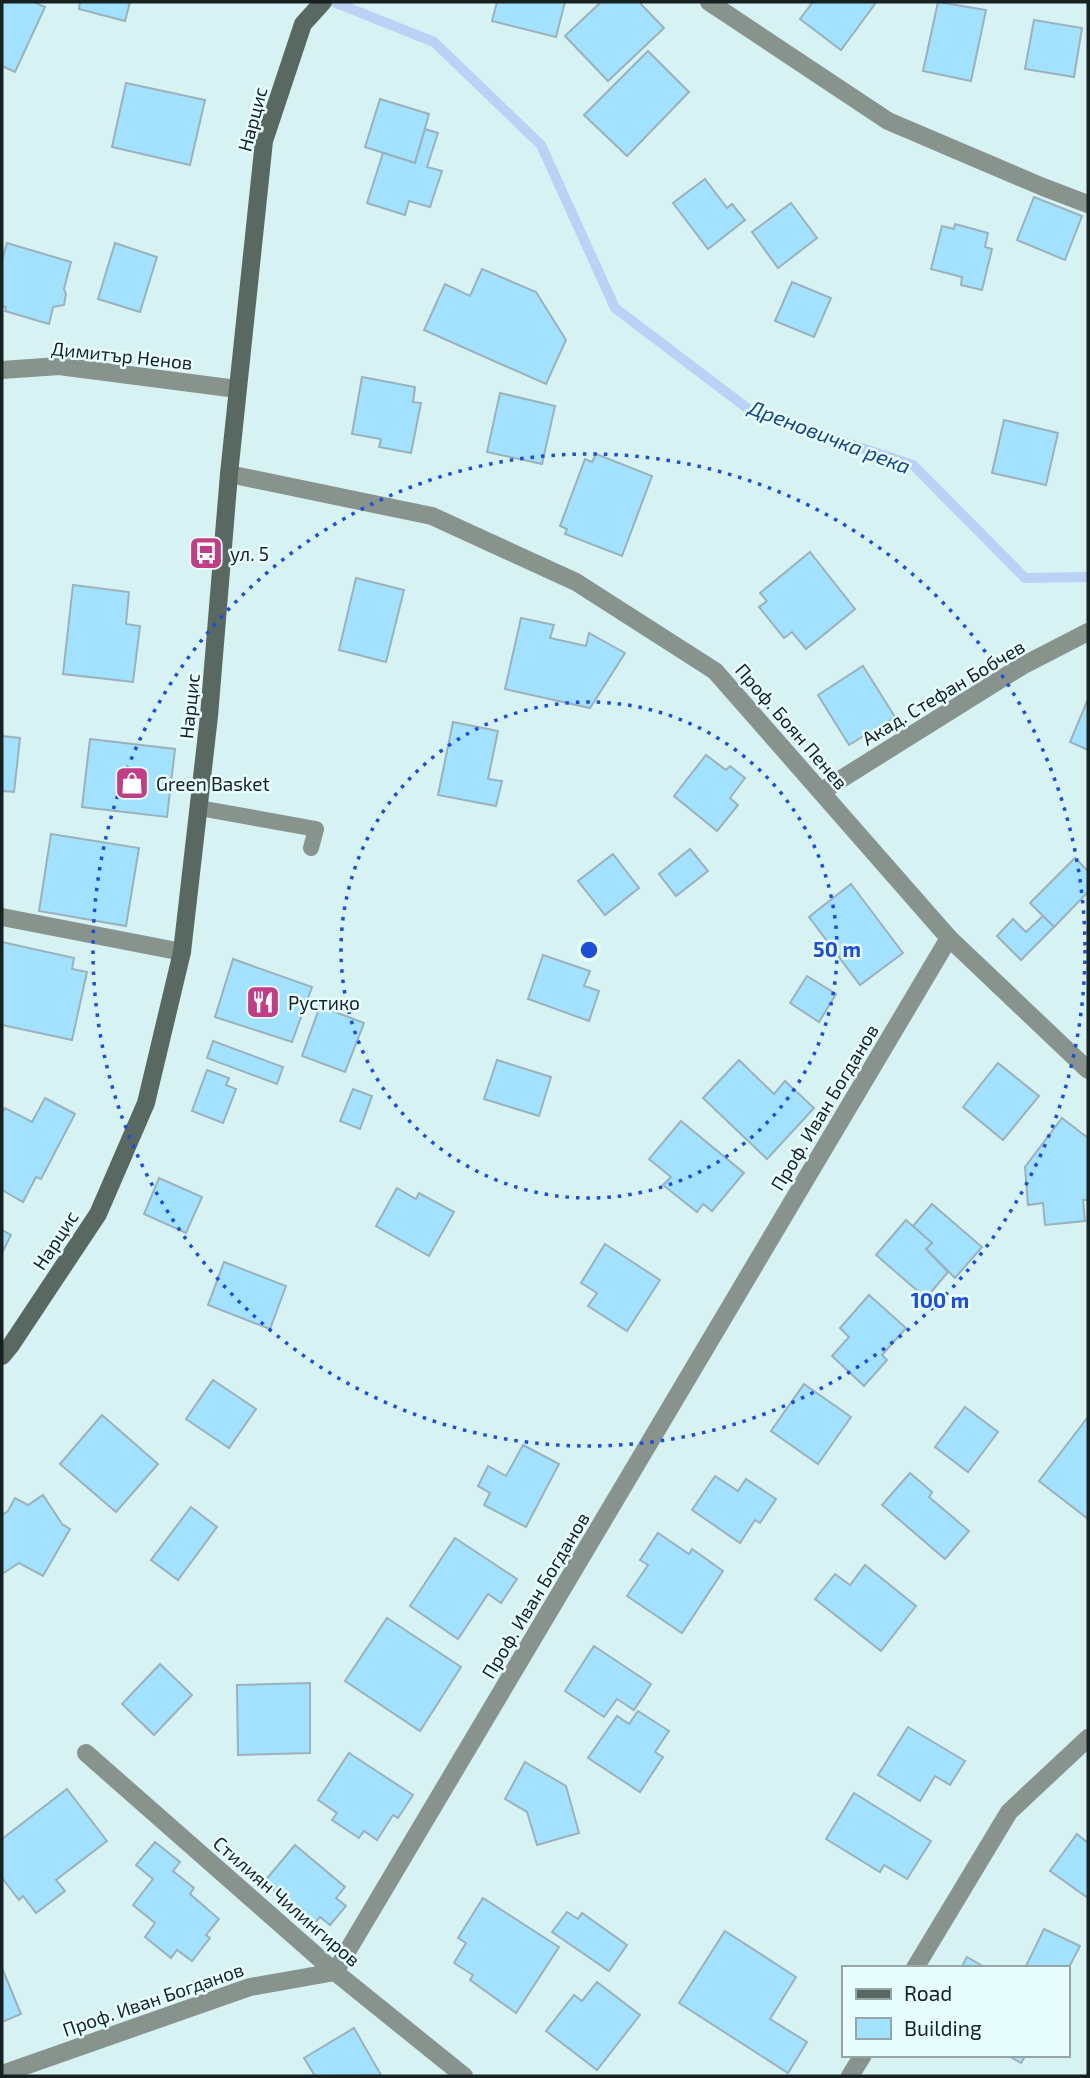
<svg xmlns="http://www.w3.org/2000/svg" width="1090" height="2078" font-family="'Exo 2',sans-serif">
  <rect width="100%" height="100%" fill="#d6f2f2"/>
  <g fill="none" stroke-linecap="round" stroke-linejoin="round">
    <path stroke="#bad2f6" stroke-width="10" d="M334,2L434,42L541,145L615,308L751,411L913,465L1025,578L1088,577"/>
  </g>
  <g fill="#a2e2fe" stroke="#9bb1bc" stroke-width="2">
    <path d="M2,2H34L45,7L15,72L2,66Z"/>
    <path d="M80,2H130L125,21L79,9Z"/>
    <path d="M497,2H565L556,37L492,21Z"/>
    <path d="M601,2H639L664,28L608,81L565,36Z"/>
    <path d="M813,2H872L875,4L841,50L800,19Z"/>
    <path d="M938,2L986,10L971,81L923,71Z"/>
    <path d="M1034,20L1082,28L1074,77L1025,69Z"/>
    <path d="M648,51L689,92L627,156L584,115Z"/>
    <path d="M126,83L205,100L190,165L112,147Z"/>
    <path d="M380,99L429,114L415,163L365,147Z"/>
    <path d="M425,129L438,133L427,167L442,171L430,207L409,201L405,215L367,203L383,153L415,163Z"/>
    <path d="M705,179L727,208L732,204L745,220L708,249L673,203Z"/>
    <path d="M1034,197L1082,216L1065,260L1017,240Z"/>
    <path d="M791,203L817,238L778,268L752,232Z"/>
    <path d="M955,224L988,233L985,247L992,249L982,290L961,285L962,277L931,269L942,226L954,229Z"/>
    <path d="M7,243L71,262L64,289L66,294L64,305L53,307L49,324L5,311L6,307L2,306V260Z"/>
    <path d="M115,243L157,257L140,312L98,299Z"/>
    <path d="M482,269L536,292L566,340L546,384L424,330L445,284L470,296Z"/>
    <path d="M792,282L831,298L814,337L775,321Z"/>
    <path d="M362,377L415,387L413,402L421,403L411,453L379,447L381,439L352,434Z"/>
    <path d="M500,393L555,406L542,464L487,452Z"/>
    <path d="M1004,420L1058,433L1046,485L992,473Z"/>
    <path d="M596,454L652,476L622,556L565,534L567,529L560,526L585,459L592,462Z"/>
    <path d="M810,552L855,609L806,649L792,632L784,638L759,607L767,601L760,593Z"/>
    <path d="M356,578L404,590L386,662L339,650Z"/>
    <path d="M73,585L129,592L126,624L140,626L133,682L63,674Z"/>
    <path d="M521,618L554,625L550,638L586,646L589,633L625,653L590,708L505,689Z"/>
    <path d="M863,666L895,717L849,745L818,695Z"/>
    <path d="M1088,699V750L1070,742Z"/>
    <path d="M453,722L498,731L488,779L502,781L496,806L438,795Z"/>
    <path d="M2,736L20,738L14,792L2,791Z"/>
    <path d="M90,739L175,749L167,817L82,807Z"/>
    <path d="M706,755L726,770L730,766L745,778L730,798L738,805L717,831L674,796Z"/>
    <path d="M51,834L139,848L126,926L39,911Z"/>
    <path d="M690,849L708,871L676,896L659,874Z"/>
    <path d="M613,854L639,888L605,915L578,881Z"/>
    <path d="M1075,858L1088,871V892L1054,927L1030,903Z"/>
    <path d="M851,884L903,953L860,985L809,917Z"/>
    <path d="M1043,916L1054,927L1021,960L997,936L1013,919L1026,932Z"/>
    <path d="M2,942L74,958L72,969L87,972L72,1040L2,1025Z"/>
    <path d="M543,955L590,971L584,986L599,991L589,1021L528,999Z"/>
    <path d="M233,959L312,987L292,1042L215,1017Z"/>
    <path d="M807,976L836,994L819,1022L790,1003Z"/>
    <path d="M320,1006L364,1023L345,1072L302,1056Z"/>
    <path d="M213,1041L283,1067L277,1084L207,1058Z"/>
    <path d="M497,1060L551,1077L539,1116L484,1099Z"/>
    <path d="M739,1060L774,1094L785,1081L814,1108L767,1159L703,1098Z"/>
    <path d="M998,1063L1039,1096L1003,1140L963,1107Z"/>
    <path d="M207,1070L229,1078L226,1085L236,1089L223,1123L192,1111Z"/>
    <path d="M353,1089L372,1096L360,1129L340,1121Z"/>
    <path d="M45,1098L75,1114L41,1179L36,1177L23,1202L2,1190V1114L5,1108L32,1122Z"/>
    <path d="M1062,1118L1088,1138V1200H1083L1085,1221L1045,1225L1043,1203L1028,1205L1025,1167Z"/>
    <path d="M681,1121L744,1173L712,1211L703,1204L697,1212L663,1185L671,1177L649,1159Z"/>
    <path d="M159,1178L202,1197L186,1233L144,1214Z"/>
    <path d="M397,1188L416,1199L419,1193L454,1212L429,1256L376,1226Z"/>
    <path d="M932,1204L982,1247L955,1278L926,1249L932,1243L913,1226Z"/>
    <path d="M906,1220L932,1243L926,1249L948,1272L926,1298L876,1255Z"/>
    <path d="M2,1230L11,1235L2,1253Z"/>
    <path d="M605,1244L660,1280L627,1331L588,1306L597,1293L581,1283Z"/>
    <path d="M224,1262L286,1286L270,1329L208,1305Z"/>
    <path d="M869,1295L906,1328L882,1355L887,1360L864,1386L832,1356L849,1337L840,1328Z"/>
    <path d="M213,1380L256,1409L229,1448L186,1419Z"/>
    <path d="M804,1384L851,1417L818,1464L771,1431Z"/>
    <path d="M965,1407L998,1432L968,1472L935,1447Z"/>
    <path d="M102,1415L158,1464L116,1512L60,1464Z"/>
    <path d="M1088,1417V1519L1039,1481Z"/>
    <path d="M523,1445L559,1464L526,1527L484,1505L490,1493L478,1486L488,1466L506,1476Z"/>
    <path d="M910,1473L932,1492L929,1497L969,1531L945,1559L882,1505Z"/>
    <path d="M715,1476L738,1491L746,1479L776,1499L760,1523L755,1520L740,1543L692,1510Z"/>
    <path d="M43,1495L62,1524L70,1529L43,1576L19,1563L2,1574V1515L8,1511L15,1498L28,1505Z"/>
    <path d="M191,1507L217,1527L178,1580L151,1560Z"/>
    <path d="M658,1533L689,1554L692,1549L723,1571L682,1633L627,1596L648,1565L640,1560Z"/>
    <path d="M455,1538L517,1579L501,1603L488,1594L458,1639L410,1606Z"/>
    <path d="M865,1565L916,1606L881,1651L815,1599L835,1574L850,1585Z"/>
    <path d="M387,1618L461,1667L420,1731L345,1681Z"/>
    <path d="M594,1646L651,1684L634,1710L617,1699L604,1717L565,1691Z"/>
    <path d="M160,1664L192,1695L154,1735L122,1704Z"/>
    <path d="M310,1683V1753L238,1755L237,1685Z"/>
    <path d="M638,1711L669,1731L655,1752L663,1757L640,1792L588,1758L617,1716L629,1724Z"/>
    <path d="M908,1727L965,1761L950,1785L935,1776L920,1801L878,1775Z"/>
    <path d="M349,1753L413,1795L398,1818L393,1815L377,1840L364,1831L359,1838L332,1820L337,1813L318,1800Z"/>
    <path d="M525,1762L566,1786L579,1833L537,1845L527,1812L505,1799Z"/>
    <path d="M67,1789L107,1841L56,1880L65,1891L36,1913L23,1896L19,1900L2,1878V1839Z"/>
    <path d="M854,1793L931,1841L907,1879L884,1865L880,1872L826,1839Z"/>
    <path d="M1077,1834L1088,1843V1898L1050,1871Z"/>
    <path d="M155,1842L180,1862L173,1871L194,1888L190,1894L219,1919L206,1935L210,1938L192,1961L177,1950L171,1958L145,1937L155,1923L133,1905L153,1879L136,1865Z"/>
    <path d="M295,1845L345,1887L336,1898L346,1906L330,1925L320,1917L314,1924L264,1882Z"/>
    <path d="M483,1898L559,1947L516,2013L470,1980L473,1975L454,1963L466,1943L458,1938Z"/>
    <path d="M567,1912L578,1919L582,1913L627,1945L609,1971L552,1932Z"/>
    <path d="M1044,1929L1080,1946L1067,1971V1968H1025Z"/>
    <path d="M725,1931L796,1977L770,2019L807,2042L788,2073L679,2003Z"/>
    <path d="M967,1957L986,1968H961Z"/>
    <path d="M2,1968L21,2014L2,2022Z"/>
    <path d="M597,1982L640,2015L597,2070L546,2031L574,1995L582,2001Z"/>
    <path d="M354,2028L381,2075L315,2076L304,2058Z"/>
    <path d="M1007,2055H1026L1021,2063Z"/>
  </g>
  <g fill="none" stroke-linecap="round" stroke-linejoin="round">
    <path stroke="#89938e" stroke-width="16" d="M199,808L316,829L311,848"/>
    <g stroke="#89938e" stroke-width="18">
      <path d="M709,2L888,121L1043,187L1088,204"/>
      <path d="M2,370L59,366L237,389"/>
      <path d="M229,474L432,516L576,582L715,671L949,938L1088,1070"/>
      <path d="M822,791L1022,666L1088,632"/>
      <path d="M2,917L182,952"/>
      <path d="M86,1753L335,1972L464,2076"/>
      <path d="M915,1968L1009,1812L1088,1738"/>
      <path d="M2,2074L250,1987L335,1972L949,938"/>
      <path d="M850,2076L863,2055"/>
    </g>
    <path stroke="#5a6862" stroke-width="18" d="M2,1356L11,1345L98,1214L146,1103L182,952L209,716L229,474L264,141L303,24L323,2"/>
  </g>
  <g fill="none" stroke="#1d4ed8" stroke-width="3.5" stroke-dasharray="3.5 7">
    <circle cx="589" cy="950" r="248"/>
    <circle cx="589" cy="950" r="496"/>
  </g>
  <defs>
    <g id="bus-square" transform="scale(1.75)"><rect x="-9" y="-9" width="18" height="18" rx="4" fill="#c13e84" stroke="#e8fefe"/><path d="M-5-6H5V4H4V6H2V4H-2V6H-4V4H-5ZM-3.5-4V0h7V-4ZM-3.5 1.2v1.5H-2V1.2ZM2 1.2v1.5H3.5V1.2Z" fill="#fff"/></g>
    <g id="shop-square" transform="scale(1.75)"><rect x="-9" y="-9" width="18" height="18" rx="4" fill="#c13e84" stroke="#e8fefe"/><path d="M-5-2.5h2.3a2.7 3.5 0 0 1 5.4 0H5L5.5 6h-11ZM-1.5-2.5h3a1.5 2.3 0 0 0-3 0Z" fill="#fff"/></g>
    <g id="restaurant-square" transform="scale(1.75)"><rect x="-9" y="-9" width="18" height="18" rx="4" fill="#c13e84" stroke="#e8fefe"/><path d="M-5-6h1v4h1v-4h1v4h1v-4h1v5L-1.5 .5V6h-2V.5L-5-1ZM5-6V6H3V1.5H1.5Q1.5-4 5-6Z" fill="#fff"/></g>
  </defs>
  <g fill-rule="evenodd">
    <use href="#bus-square" x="206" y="553"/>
    <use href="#shop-square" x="132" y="783"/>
    <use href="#restaurant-square" x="263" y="1002"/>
  </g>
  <g text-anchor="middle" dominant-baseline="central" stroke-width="5" stroke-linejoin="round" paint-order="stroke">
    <g font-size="19" fill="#172121" stroke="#e8fefe">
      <text transform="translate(252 119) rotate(-75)">Нарцис</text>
      <text transform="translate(122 355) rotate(6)">Димитър Ненов</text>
      <text transform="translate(943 692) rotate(-31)">Акад. Стефан Бобчев</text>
      <text transform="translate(189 706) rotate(-84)">Нарцис</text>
      <text transform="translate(792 726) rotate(49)">Проф. Боян Пенев</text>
      <text transform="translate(824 1107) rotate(-59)">Проф. Иван Богданов</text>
      <text transform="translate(55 1240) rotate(-57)">Нарцис</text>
      <text transform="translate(535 1595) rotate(-59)">Проф. Иван Богданов</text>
      <text transform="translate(287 1901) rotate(41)">Стилиян Чилингиров</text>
      <text transform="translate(153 1999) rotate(-19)">Проф. Иван Богданов</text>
    </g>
    <g font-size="19" fill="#172121" stroke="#e8fefe" text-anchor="start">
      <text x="230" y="553">ул. 5</text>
      <text x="156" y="783">Green Basket</text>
      <text x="288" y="1002">Рустико</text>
    </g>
    <g font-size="21" font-style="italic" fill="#154589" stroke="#e8fefe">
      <text transform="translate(830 436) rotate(21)">Дреновичка река</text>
    </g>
  </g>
  <circle cx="589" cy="950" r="10" fill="#1d4ed8" stroke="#e8fefe" stroke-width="3.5"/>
  <g font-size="21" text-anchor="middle" font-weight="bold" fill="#1d4ed8" stroke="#e8fefe" stroke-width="5" stroke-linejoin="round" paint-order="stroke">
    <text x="837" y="957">50 m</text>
    <text x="940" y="1308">100 m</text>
  </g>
  <rect width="1090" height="2078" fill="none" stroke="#172121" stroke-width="7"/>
  <rect x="842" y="1966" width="228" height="91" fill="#e8fefe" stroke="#94a6a6" stroke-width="2"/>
  <rect x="856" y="1989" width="35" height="10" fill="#5a6862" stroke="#94a6a6" stroke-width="2"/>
  <text x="904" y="2001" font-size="21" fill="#172121">Road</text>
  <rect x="856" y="2018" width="35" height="21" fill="#a2e2fe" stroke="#94a6a6" stroke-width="2"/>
  <text x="904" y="2036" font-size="21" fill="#172121">Building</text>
</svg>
